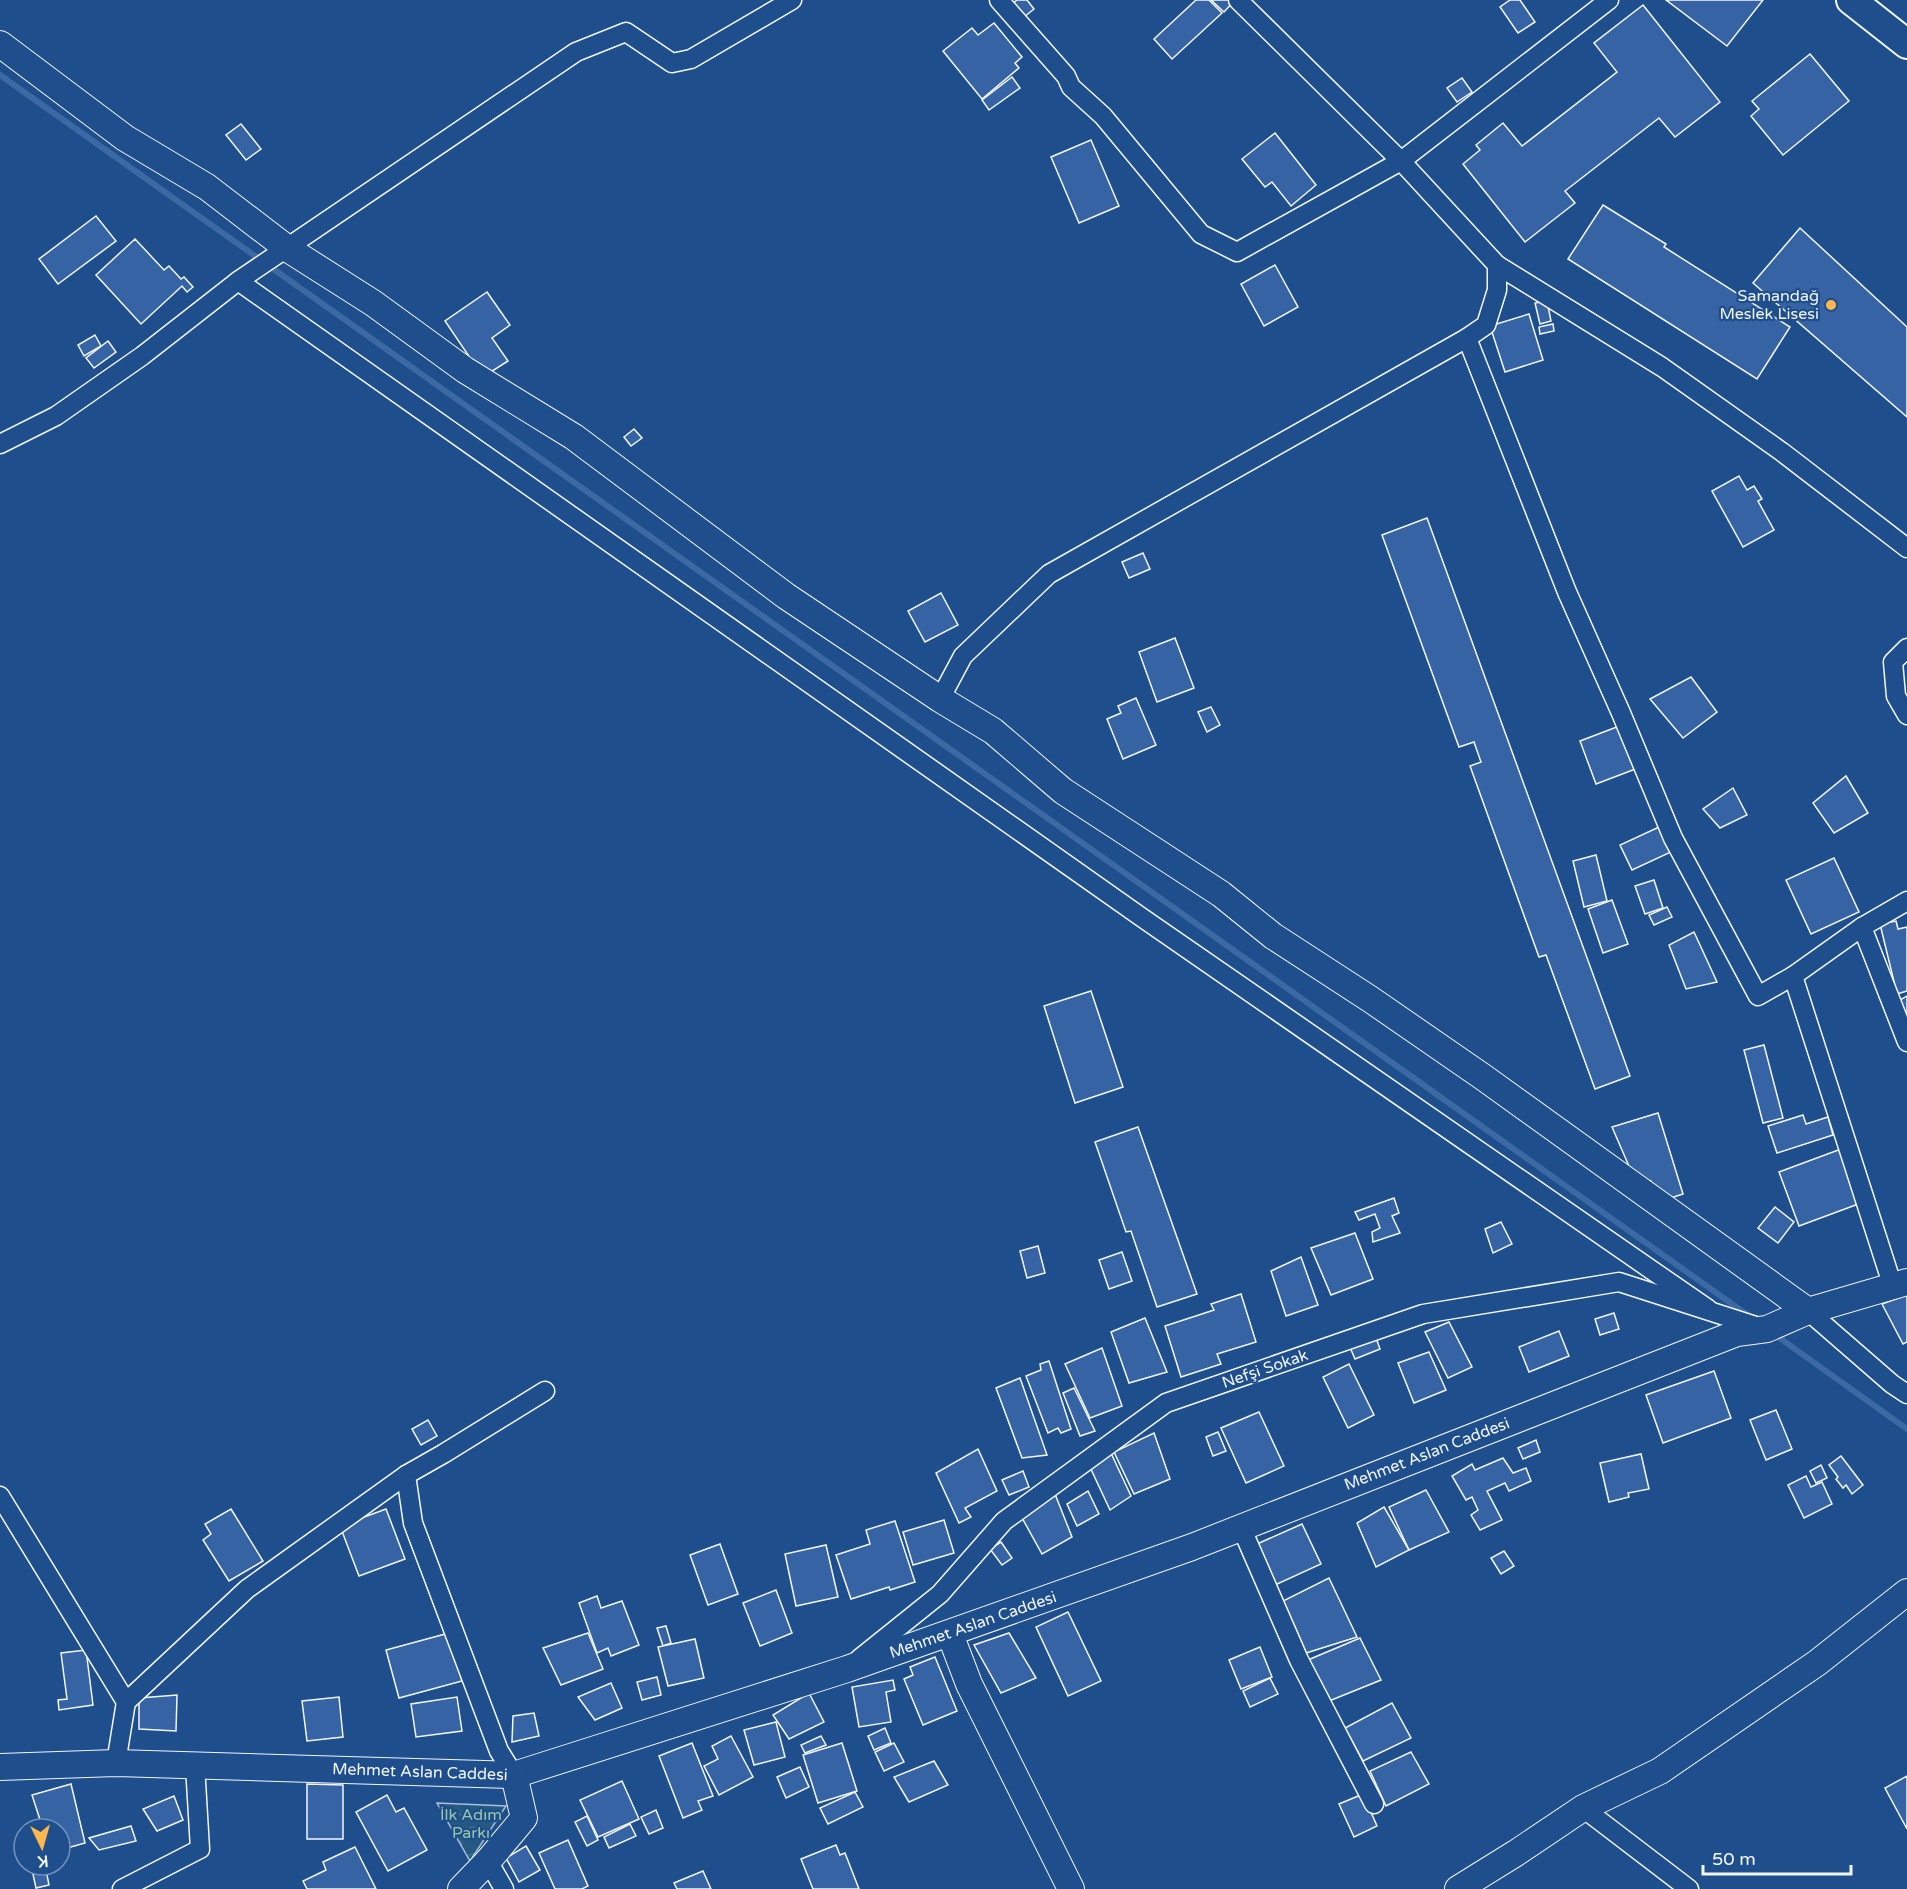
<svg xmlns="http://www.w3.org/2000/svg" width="1907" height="1889" font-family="'Varela Round',sans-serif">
  <defs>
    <pattern id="park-crowns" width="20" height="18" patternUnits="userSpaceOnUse" patternTransform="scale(1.5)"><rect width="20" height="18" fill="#245a82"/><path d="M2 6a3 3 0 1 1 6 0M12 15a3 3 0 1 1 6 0" fill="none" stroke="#447295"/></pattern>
  </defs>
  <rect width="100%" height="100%" fill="#1f4e8c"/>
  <path fill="url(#park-crowns)" stroke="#a8bbd7" stroke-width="1.5" d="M437,1803L506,1806L470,1861Z"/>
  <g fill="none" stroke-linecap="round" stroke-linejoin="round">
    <g stroke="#3b69a3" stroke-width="6">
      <path d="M0,75L1749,1316"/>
      <path d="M1774,1334L1907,1429"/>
    </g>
  </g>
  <g fill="#3563a3" stroke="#f2f6ff" stroke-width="1.5">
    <path d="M1017,0H1027L1034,9L1023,18L1012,4Z"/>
    <path d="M1196,0H1209L1222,13L1172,59L1154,39Z"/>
    <path d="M1211,0H1235L1224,12Z"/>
    <path d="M1510,0H1520L1535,22L1518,33L1500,7Z"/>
    <path d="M1666,0H1763L1727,46Z"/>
    <path d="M1643,5L1720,102L1675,137L1659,118L1565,191L1575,203L1525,242L1463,164L1480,150L1476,145L1503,123L1522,146L1617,72L1594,43Z"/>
    <path d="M994,23L1022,57L1015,63L1019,68L982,99L943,51L972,28L978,35Z"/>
    <path d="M1810,54L1849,101L1783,155L1751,116L1759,109L1752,101Z"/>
    <path d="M1012,77L1020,88L989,110L982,100Z"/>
    <path d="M1462,78L1472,92L1457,102L1447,88Z"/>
    <path d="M241,124L261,149L246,160L226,135Z"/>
    <path d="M1275,133L1316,185L1291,206L1272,182L1265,187L1242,159Z"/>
    <path d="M1091,140L1119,206L1079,223L1051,157Z"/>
    <path d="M1603,205L1666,244L1664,247L1790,327L1757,379L1568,259Z"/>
    <path d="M96,216L116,241L58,284L39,259Z"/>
    <path d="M1800,228L1907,327V417L1753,283Z"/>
    <path d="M135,239L164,270L169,266L181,279L184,277L193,287L187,292L182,286L141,324L96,275Z"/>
    <path d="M1275,265L1298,307L1264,326L1241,284Z"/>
    <path d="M487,292L510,325L492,338L508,361L483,377L445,321Z"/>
    <path d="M1547,301L1551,321L1540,324L1535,303Z"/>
    <path d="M1529,314L1543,360L1505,372L1490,326Z"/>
    <path d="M1553,324L1554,331L1540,334L1539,327Z"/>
    <path d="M95,335L101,346L84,356L78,345Z"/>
    <path d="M108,341L116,352L94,368L86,358Z"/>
    <path d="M634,429L642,438L631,446L624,437Z"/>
    <path d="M1739,476L1747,490L1754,486L1762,499L1758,501L1774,530L1743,547L1712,491Z"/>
    <path d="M1427,518L1630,1076L1595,1089L1546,955L1539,957L1470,766L1481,762L1474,742L1459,747L1382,535Z"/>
    <path d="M1143,553L1150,569L1129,578L1122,562Z"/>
    <path d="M941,593L958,625L925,642L908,611Z"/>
    <path d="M1175,638L1194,688L1157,702L1139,652Z"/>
    <path d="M1691,677L1717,712L1683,738L1650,699Z"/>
    <path d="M1136,698L1156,745L1123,759L1107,719L1121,713L1118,706Z"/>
    <path d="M1211,707L1220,725L1207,732L1198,712Z"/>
    <path d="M1622,725L1638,768L1596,784L1580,741Z"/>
    <path d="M1846,776L1868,813L1834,833L1813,803Z"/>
    <path d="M1733,788L1747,815L1720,828L1703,809Z"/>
    <path d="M1659,827L1671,852L1632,870L1620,845Z"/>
    <path d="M1596,855L1607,901L1584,907L1573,861Z"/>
    <path d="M1834,858L1859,912L1811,934L1786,880Z"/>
    <path d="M1654,880L1663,908L1645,914L1635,886Z"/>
    <path d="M1612,900L1628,944L1603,953L1588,909Z"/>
    <path d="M1667,907L1672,917L1654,925L1649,915Z"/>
    <path d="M1896,921L1898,929L1907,927V991L1897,994L1880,924Z"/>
    <path d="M1694,932L1717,982L1686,989L1669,945Z"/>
    <path d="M1091,991L1123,1087L1075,1103L1044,1006Z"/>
    <path d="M1907,996V1019L1898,1001Z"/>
    <path d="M1764,1045L1783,1118L1763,1123L1744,1050Z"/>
    <path d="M1658,1113L1683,1194L1658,1202L1651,1181L1635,1180L1612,1127Z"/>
    <path d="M1803,1115L1806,1124L1828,1117L1833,1135L1777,1153L1768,1126Z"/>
    <path d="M1138,1127L1197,1294L1157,1307L1131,1231L1126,1232L1095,1142Z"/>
    <path d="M1841,1149L1861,1203L1799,1226L1779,1172Z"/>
    <path d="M1394,1198L1399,1213L1392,1216L1400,1233L1373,1242L1372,1232L1380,1228L1375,1214L1359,1220L1355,1212Z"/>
    <path d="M1775,1207L1794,1222L1778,1243L1758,1228Z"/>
    <path d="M1501,1222L1512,1244L1493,1253L1485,1229Z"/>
    <path d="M1355,1233L1373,1279L1331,1295L1311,1248Z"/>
    <path d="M1038,1246L1045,1273L1027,1278L1020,1251Z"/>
    <path d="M1122,1252L1132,1281L1109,1289L1099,1260Z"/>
    <path d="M1301,1257L1318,1305L1286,1316L1271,1271Z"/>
    <path d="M1241,1294L1256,1342L1217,1354L1221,1364L1181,1377L1165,1326L1214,1310L1211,1304Z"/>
    <path d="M1907,1295V1342L1903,1344L1882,1304Z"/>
    <path d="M1614,1313L1619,1329L1600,1335L1595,1319Z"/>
    <path d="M1145,1318L1167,1372L1129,1383L1111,1332Z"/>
    <path d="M1449,1322L1472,1367L1448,1378L1425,1332Z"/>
    <path d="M1559,1331L1569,1356L1529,1372L1519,1347Z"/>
    <path d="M1375,1335L1380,1349L1355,1359L1349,1345Z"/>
    <path d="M1102,1348L1122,1406L1090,1418L1065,1364Z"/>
    <path d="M1429,1352L1446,1390L1414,1403L1398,1363Z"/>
    <path d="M1049,1361L1071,1429L1061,1433L1058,1428L1048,1433L1026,1376L1041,1370L1040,1364Z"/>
    <path d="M1349,1364L1374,1415L1348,1428L1323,1377Z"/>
    <path d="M1714,1371L1731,1418L1663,1443L1646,1395Z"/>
    <path d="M1020,1378L1047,1455L1022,1458L996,1388Z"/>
    <path d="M1074,1388L1095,1431L1080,1436L1063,1393Z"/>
    <path d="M1776,1410L1792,1449L1766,1460L1750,1420Z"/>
    <path d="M1259,1412L1284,1466L1246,1483L1221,1428Z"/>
    <path d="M428,1420L437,1436L421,1445L412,1429Z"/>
    <path d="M1218,1432L1226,1451L1213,1456L1206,1437Z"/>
    <path d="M1154,1433L1170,1479L1134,1494L1114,1452Z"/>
    <path d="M1536,1440L1540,1452L1523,1459L1518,1448Z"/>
    <path d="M978,1449L997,1491L965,1508L971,1517L959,1523L936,1473Z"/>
    <path d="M1110,1451L1131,1496L1110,1510L1089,1465Z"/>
    <path d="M1641,1454L1649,1489L1628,1493L1629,1497L1609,1502L1600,1463Z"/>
    <path d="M1841,1456L1863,1485L1852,1494L1846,1485L1843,1488L1836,1479L1838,1477L1829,1465Z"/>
    <path d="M1503,1458L1513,1473L1526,1468L1531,1481L1509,1491L1505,1483L1487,1491L1502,1520L1480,1530L1471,1515L1478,1510L1472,1497L1466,1500L1452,1476L1472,1464L1475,1470Z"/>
    <path d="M1821,1465L1827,1478L1816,1483L1810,1471Z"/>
    <path d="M1023,1471L1029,1487L1009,1495L1002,1480Z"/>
    <path d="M1806,1476L1811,1487L1822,1482L1832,1504L1804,1518L1788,1485Z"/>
    <path d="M1426,1490L1449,1532L1409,1550L1389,1507Z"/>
    <path d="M1088,1491L1099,1514L1077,1526L1067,1504Z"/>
    <path d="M1055,1494L1072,1537L1042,1554L1021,1516Z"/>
    <path d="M1384,1507L1409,1550L1376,1567L1357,1523Z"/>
    <path d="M231,1509L263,1561L229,1581L203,1540L211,1534L205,1524Z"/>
    <path d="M386,1509L405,1559L359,1576L340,1526Z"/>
    <path d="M944,1520L954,1553L913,1565L903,1532Z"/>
    <path d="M895,1521L915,1582L890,1590L889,1587L851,1599L836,1555L870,1544L866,1530Z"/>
    <path d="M1302,1524L1321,1564L1275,1585L1257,1544Z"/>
    <path d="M1001,1542L1012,1558L1002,1565L990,1549Z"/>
    <path d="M720,1544L738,1594L708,1605L690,1555Z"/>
    <path d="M826,1545L838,1597L796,1606L785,1554Z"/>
    <path d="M1504,1551L1514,1566L1501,1574L1491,1558Z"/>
    <path d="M1329,1578L1357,1637L1306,1653L1283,1601Z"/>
    <path d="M776,1590L792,1633L760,1646L743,1603Z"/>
    <path d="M597,1596L601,1608L622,1601L639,1645L611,1656L608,1648L597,1653L579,1603Z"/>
    <path d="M1068,1612L1101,1681L1068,1696L1036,1627Z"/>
    <path d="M666,1626L671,1643L663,1646L657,1628Z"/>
    <path d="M449,1633L462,1681L399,1698L386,1650Z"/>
    <path d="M588,1633L603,1669L561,1685L543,1648Z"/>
    <path d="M1009,1633L1036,1678L1001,1693L974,1645Z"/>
    <path d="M1360,1638L1381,1680L1329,1701L1308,1660Z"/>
    <path d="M695,1639L704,1678L668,1686L658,1647Z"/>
    <path d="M1260,1647L1272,1677L1241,1689L1229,1660Z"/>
    <path d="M86,1650L93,1705L59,1710L58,1700L67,1699L61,1653Z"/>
    <path d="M935,1657L957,1711L923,1725L904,1679L913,1675L910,1667Z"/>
    <path d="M657,1677L661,1695L642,1700L637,1682Z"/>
    <path d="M1270,1678L1278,1694L1250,1707L1243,1691Z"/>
    <path d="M893,1680L895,1690L886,1692L891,1722L859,1727L852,1687Z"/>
    <path d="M611,1683L622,1708L595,1720L578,1697Z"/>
    <path d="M809,1693L824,1722L789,1739L773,1715Z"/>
    <path d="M177,1695L176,1731L139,1729V1698Z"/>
    <path d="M339,1697L343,1737L307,1741L302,1701Z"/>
    <path d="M457,1697L462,1731L416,1737L411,1704Z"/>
    <path d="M1392,1703L1411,1738L1363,1761L1345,1728Z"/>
    <path d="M534,1713L539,1736L512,1742L513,1716Z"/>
    <path d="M776,1722L785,1757L754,1765L744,1730Z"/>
    <path d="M885,1728L891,1743L874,1750L868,1736Z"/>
    <path d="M731,1736L753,1777L719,1795L704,1766L718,1759L712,1746Z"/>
    <path d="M821,1736L826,1745L805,1753L801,1745Z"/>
    <path d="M692,1743L713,1796L698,1801L702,1810L683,1818L659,1756Z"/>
    <path d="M842,1743L857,1791L818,1803L803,1755Z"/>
    <path d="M894,1743L904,1762L884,1771L875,1752Z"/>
    <path d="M1411,1752L1429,1784L1386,1806L1370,1771Z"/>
    <path d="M934,1761L948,1785L909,1802L894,1777Z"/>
    <path d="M800,1767L809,1787L786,1798L777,1777Z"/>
    <path d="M1907,1776V1829L1885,1788Z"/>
    <path d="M622,1781L639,1819L598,1837L580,1800Z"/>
    <path d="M71,1784L85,1843L60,1850V1829H43L32,1795Z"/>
    <path d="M307,1784L343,1785V1839H307Z"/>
    <path d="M855,1792L863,1807L828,1824L820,1808Z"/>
    <path d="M1363,1794L1377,1826L1354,1837L1339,1804Z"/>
    <path d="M387,1795L396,1812L404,1808L427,1850L388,1871L356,1812Z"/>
    <path d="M174,1796L183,1820L157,1831L143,1809Z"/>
    <path d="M656,1810L663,1828L649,1834L641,1817Z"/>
    <path d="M587,1816L598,1840L587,1846L575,1822Z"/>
    <path d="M630,1824L636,1836L609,1848L604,1837Z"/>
    <path d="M131,1826L136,1841L99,1850L89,1838Z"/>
    <path d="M568,1840L588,1886L582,1889H555L539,1853Z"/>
    <path d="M836,1845L840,1855L845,1853L859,1889H813L801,1859Z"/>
    <path d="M526,1846L540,1870L519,1882L506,1858Z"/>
    <path d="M355,1847L376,1889H307L303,1881L326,1870L323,1862Z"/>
    <path d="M31,1865H45L49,1885L36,1888Z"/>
    <path d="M703,1871L711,1889H677L674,1883Z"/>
  </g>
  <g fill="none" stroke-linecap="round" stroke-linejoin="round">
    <g stroke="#f2f6ff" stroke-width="21">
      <g id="street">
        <path d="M999,0L1066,76L1071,87L1103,116L1201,234L1237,252L1401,161L1609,0"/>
        <path d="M1238,0L1401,161L1497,265"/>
        <path d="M238,281L1144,919L1708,1309"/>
        <path d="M0,444L56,416L142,356L238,281L576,52L626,32L672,63L691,59L792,0"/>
        <path d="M1907,648L1893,662L1896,696L1907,715"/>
        <path d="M940,699L963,656L1049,574L1467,338"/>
        <path d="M1862,927L1907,1042"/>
        <path d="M1793,976L1758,996L1673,838L1621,713L1567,592L1467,338L1486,325L1497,290V265L1662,367L1782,452L1907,548"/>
        <path d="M1893,1287L1793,976L1862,927L1907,901"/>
        <path d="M1808,1311L1892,1384L1907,1394"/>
        <path d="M406,1475L413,1523L499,1751L514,1775"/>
        <path d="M0,1496L126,1702"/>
        <path d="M1241,1527L1299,1660L1374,1804"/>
        <path d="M859,1659L940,1594L1004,1521L1166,1403L1423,1314L1619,1282L1762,1328"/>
        <path d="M116,1763L126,1702L247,1589L406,1475L443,1454L545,1391"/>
        <path d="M1583,1808L1689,1889"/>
        <path d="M488,1861L504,1889"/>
        <path d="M122,1889L200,1849L195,1765"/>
      </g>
    </g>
    <g stroke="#f2f6ff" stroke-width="28">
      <g id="secondary">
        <path d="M0,44L125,138L207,187L288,249L373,303L465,370L574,437L786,596L940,699L993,731L1063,791L1221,894L1273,936L1370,999L1483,1077L1808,1311"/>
        <path d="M950,1634L969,1684L1071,1889"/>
        <path d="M0,1767L116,1763L514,1775L847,1669L1192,1547L1737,1333L1767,1329L1808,1311L1907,1282"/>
        <path d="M461,1889L488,1861L524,1818L514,1775"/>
        <path d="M1458,1889L1516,1853L1583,1808L1660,1771L1817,1663L1907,1592"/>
      </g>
    </g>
    <g stroke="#f2f6ff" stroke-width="32">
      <path id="primary" d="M1851,0L1907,44"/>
    </g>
    <use href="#street" stroke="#1f4e8c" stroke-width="18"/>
    <use href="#secondary" stroke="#1f4e8c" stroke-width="26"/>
    <use href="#primary" stroke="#1f4e8c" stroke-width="28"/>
  </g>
  <circle fill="#ffb74d" stroke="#1f4e8c" stroke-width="2" cx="1831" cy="305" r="6"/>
  <g text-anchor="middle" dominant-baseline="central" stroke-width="4.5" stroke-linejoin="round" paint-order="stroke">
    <g font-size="16" fill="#f2f6ff" stroke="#1f4e8c" text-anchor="end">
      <text x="1819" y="296">Samandağ<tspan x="1819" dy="18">Meslek Lisesi</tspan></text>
    </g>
    <g font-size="16" fill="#f2f6ff" stroke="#1f4e8c">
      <text transform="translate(1265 1369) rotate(-19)">Nefşi Sokak</text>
      <text transform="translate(1427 1454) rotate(-21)">Mehmet Aslan Caddesi</text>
      <text transform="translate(973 1625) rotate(-19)">Mehmet Aslan Caddesi</text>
      <text transform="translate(420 1772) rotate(2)">Mehmet Aslan Caddesi</text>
    </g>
    <g font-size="16" fill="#97c8a6" stroke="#1f4e8c">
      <text x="471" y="1815">İlk Adım<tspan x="471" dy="18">Parkı</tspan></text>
    </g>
  </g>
  <g transform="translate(42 1847) rotate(175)"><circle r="28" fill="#1f4e8c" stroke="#7391ba" stroke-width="1.5"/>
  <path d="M0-4.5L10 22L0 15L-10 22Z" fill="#ffb74d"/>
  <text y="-9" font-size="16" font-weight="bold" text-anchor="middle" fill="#f2f6ff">K</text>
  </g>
  <path d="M1703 1865v9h148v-9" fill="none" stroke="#f2f6ff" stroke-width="3"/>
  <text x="1712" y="1865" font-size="18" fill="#f2f6ff" stroke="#1f4e8c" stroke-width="4.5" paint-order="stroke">50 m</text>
</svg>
